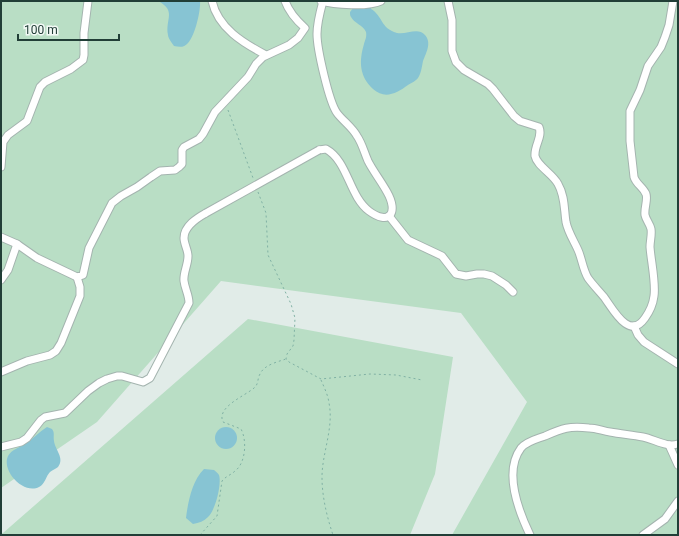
<svg xmlns="http://www.w3.org/2000/svg" width="679" height="536" font-family="Roboto,sans-serif">
  <rect width="100%" height="100%" fill="#e1ece8"/>
  <g fill="#b9dec5">
    <path d="M1,1H678V535H452L527,402L461,313L221,281L97,422L1,488Z"/>
    <path d="M248,319L453,357L435,474L410,535H1V533H3Z"/>
  </g>
  <g fill="#87c4d3">
    <path d="M158,1H200C201,10 195,36 188,43C184,48 179,47 174,46C172,43 168,38 168,35C165,19 177,11 158,1Z"/>
    <path d="M352,1H370L371,9C383,16 380,28 397,33C406,35 418,27 425,35C432,43 426,53 423,61C422,66 421,74 418,78C416,81 411,83 408,85C397,93 385,100 373,89C359,76 359,61 364,44C365,40 367,37 366,32C363,25 354,23 351,17C350,16 350,14 350,12L354,7Z"/>
    <path d="M47,427L52,429C55,433 53,436 54,441C55,450 65,458 58,467C56,469 52,470 50,472C46,476 45,484 39,487C24,495 1,471 8,456C12,449 19,448 25,444C33,439 39,432 47,427Z"/>
    <circle cx="226" cy="438" r="11"/>
    <path d="M204,469L214,470C216,472 218,473 219,475C222,484 215,511 208,517C204,521 199,523 193,524L186,518C188,502 192,481 204,469Z"/>
  </g>
  <g fill="none" stroke-linecap="round" stroke-linejoin="round">
    <g stroke="#a4b4af" stroke-width="9">
      <g id="minor">
        <path d="M212,1C218,28 243,43 266,55"/>
        <path d="M321,1C334,5 369,7 381,1"/>
        <path d="M448,1L452,20V51L456,62L464,70L488,84L493,89L514,116L520,121L539,127C543,137 534,145 535,156C537,166 553,174 558,184C565,196 564,209 566,222C568,232 574,241 578,250C582,259 583,270 588,278C593,285 599,291 604,297C613,309 629,341 645,318C650,311 653,304 654,296C656,283 651,261 650,247C650,241 652,235 651,229C650,224 646,220 645,215C644,208 648,200 646,194C643,187 636,184 634,177L630,141V111L640,90L648,66L661,47L665,37L669,25L673,1"/>
        <path d="M319,150L326,149C348,161 349,196 369,211C389,226 399,213 387,192C381,181 373,171 368,161C364,152 362,143 357,136C352,127 343,121 337,113C329,102 317,49 317,34C317,23 320,12 323,1"/>
        <path d="M1,167L3,142L8,135L27,121L40,87L45,82L71,69L83,60L84,55V33L88,1"/>
        <path d="M389,216L408,240L442,256L456,274L466,276L477,274H484L492,276L506,285L513,292"/>
        <path d="M1,237L17,244"/>
        <path d="M1,280L8,270L17,244L37,258L77,277L83,275L89,248L112,203L121,196L137,187L151,177L160,171L175,170L179,167L182,164V150L184,147L199,139L203,134L215,112L248,77L256,64L263,57L289,45L298,38L305,28C296,20 289,12 285,1"/>
        <path d="M634,326L638,335L644,342L678,364"/>
        <path d="M1,372L27,361L50,355L56,351L61,343L80,296V287L77,277"/>
        <path d="M669,445L678,465"/>
        <path d="M1,447L21,442L27,438L41,420L45,417L65,413L88,391L99,383L107,379L117,376H122L143,382L150,378L189,303C189,295 185,289 184,281C183,273 188,265 188,256C188,250 184,244 184,238C184,226 197,218 206,213"/>
        <path d="M530,535C519,512 503,472 521,448C527,441 537,439 545,436C563,428 569,426 589,428C596,428 603,431 610,432C621,434 632,435 643,437C654,439 667,448 678,444"/>
        <path d="M643,535L665,519L678,501"/>
      </g>
    </g>
    <g stroke="#80b1a4" stroke-width="1" stroke-dasharray="2 3" stroke-linecap="butt">
      <path d="M228,110L253,178"/>
      <path d="M258,192L266,213L268,255L291,304L295,318L294,340L293,346L287,354L286,359L289,362L321,379L370,374L396,375L422,380"/>
      <path d="M321,380C324,387 328,395 329,403C334,428 322,453 322,477C322,497 327,517 333,535"/>
      <path d="M200,535L217,516L222,481C226,476 231,475 235,471C246,463 247,440 241,429L223,422C216,407 245,396 254,388C259,384 257,379 260,374C264,365 277,362 286,359"/>
    </g>
    <use href="#minor" stroke="#fff" stroke-width="7"/>
    <g stroke="#a4b4af" stroke-width="9" stroke-linecap="butt">
      <path id="minor-bridge" d="M206,213L319,150"/>
    </g>
    <use href="#minor-bridge" stroke="#fff" stroke-width="7"/>
  </g>
  <rect width="679" height="536" fill="none" stroke="#213e37" stroke-width="4"/>
  <path d="M18 34v6h101v-6" fill="none" stroke="#213e37" stroke-width="2"/>
  <text x="24" y="34" font-size="12" fill="#213e37" stroke="#f2f9f5" stroke-width="3" paint-order="stroke">100 m</text>
</svg>
